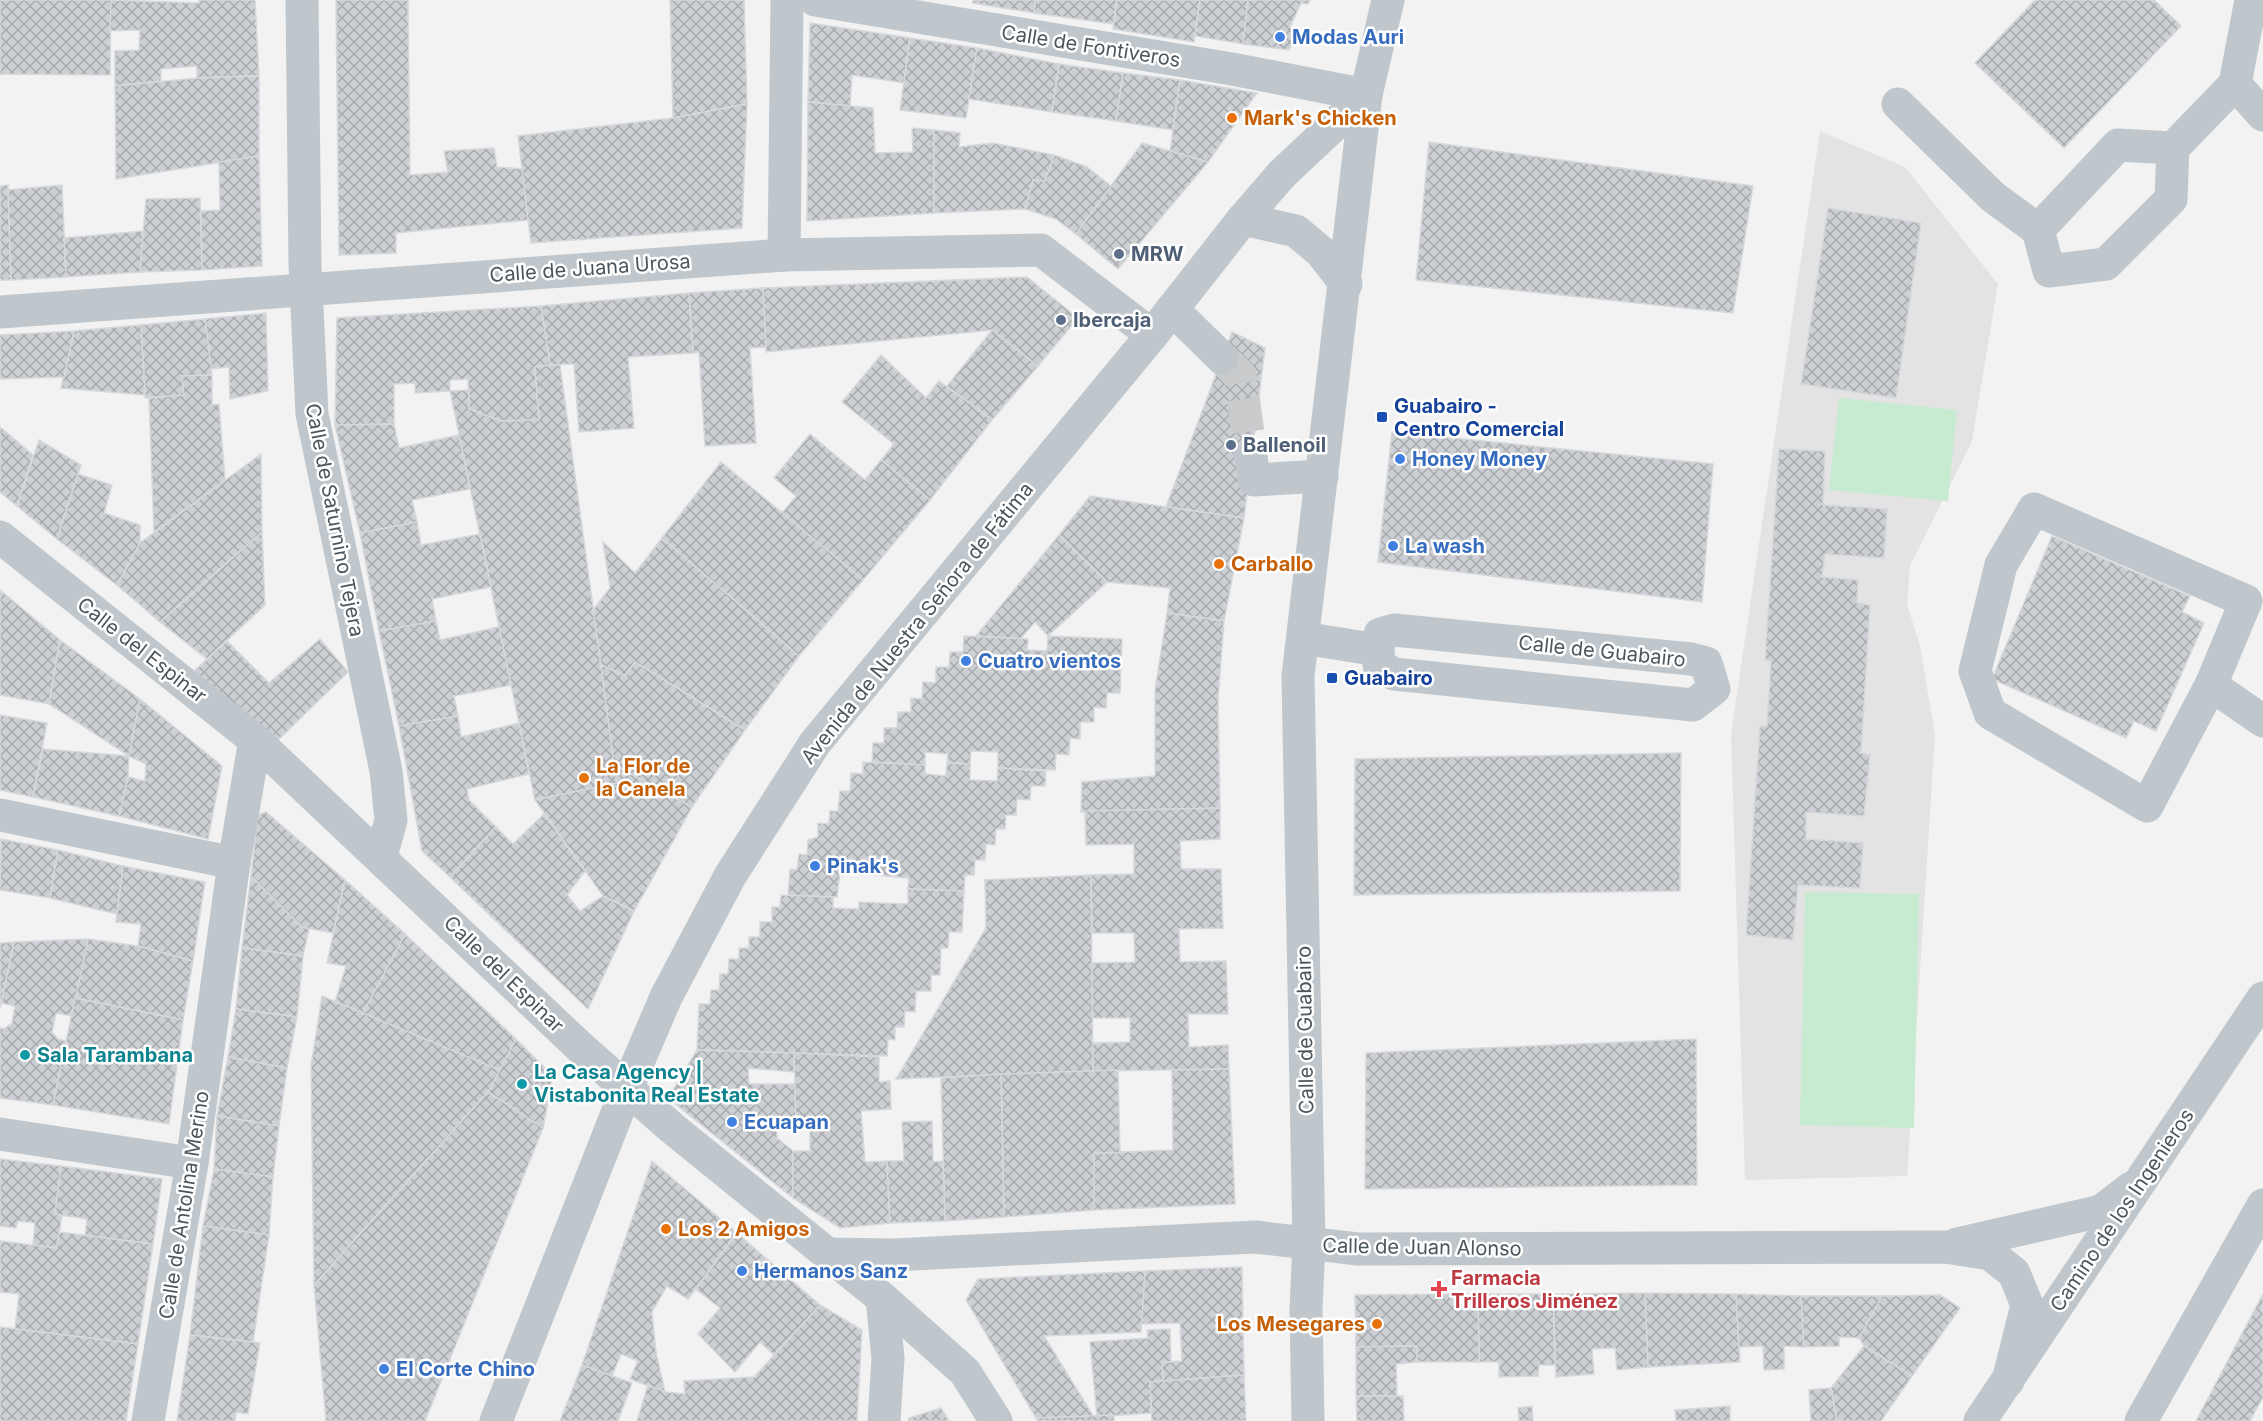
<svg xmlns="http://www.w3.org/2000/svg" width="2263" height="1421" font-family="Inter,sans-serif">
  <defs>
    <pattern id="building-cross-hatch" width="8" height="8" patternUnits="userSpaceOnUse" patternTransform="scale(1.5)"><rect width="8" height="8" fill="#cccfd3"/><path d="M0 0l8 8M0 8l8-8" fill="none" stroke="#a8abae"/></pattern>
  </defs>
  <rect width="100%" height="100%" fill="#f3f2f2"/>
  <path fill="#e4e3e3" d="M1820,131L1905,167L1998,284L1972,441L1910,566L1907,604L1920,646L1935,735L1907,1176L1745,1180L1731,734Z"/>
  <g fill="#c6ebd0">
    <path d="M1839,398L1957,410L1948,501L1829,490Z"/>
    <path d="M1805,892L1919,894L1914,1128L1800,1125Z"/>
  </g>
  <g fill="url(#building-cross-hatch)" stroke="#d6d8dc" stroke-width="1.5">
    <path d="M0,0H111L110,75L0,74Z"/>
    <path d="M111,0L199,3V0H255L259,76L197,78V66L161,69V81L115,86V51L139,50L140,30L110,31Z"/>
    <path d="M336,0H408L410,175L448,172L444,151L494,148L497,167L523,169L529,220L396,233V253L339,255Z"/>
    <path d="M670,0H744L747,104L673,118Z"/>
    <path d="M973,0H1035L1034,13L973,3Z"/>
    <path d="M1035,0H1117L1113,24L1034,13Z"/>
    <path d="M1117,0H1200L1194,42L1113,29Z"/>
    <path d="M1200,0H1248L1243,44L1195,36Z"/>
    <path d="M1248,0H1310L1308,4L1301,3L1290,27L1296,33L1289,50L1243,44Z"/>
    <path d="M2035,0H2154L2181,26L2064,148L1975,63Z"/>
    <path d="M810,23L910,38L904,83L852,75L850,106L808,102Z"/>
    <path d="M910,38L977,48L966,118L900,110Z"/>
    <path d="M977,48L1059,64L1052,112L969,99Z"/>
    <path d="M1059,64L1123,73L1116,121L1052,112Z"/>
    <path d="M1123,73L1180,80L1173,130L1116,121Z"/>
    <path d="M259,76V156L116,179L115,86L197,78Z"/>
    <path d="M1180,80L1257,93L1208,162L1170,151Z"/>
    <path d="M808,102L873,108L875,153L913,152L912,128L934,130V213L807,221Z"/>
    <path d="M747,104L742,228L531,243L518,136L673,118Z"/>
    <path d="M934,130L960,133L959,147L993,143L1054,155L1045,181L1033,180L1025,209L934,213Z"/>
    <path d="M1429,142L1753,186L1733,313L1416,280Z"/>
    <path d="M1142,143L1208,162L1118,269L1076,234Z"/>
    <path d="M1054,155L1087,167L1111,186L1076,234L1056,219L1025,209L1033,180L1045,181Z"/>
    <path d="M259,156L262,266L202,270L201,211L220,210L219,162Z"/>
    <path d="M8,185L11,280H0V186Z"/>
    <path d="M62,185L66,277L11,280L8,190Z"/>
    <path d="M200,198L202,270L140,272L146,199Z"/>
    <path d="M1828,208L1921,223L1896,398L1801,384Z"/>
    <path d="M143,231L140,272L66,277L64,238Z"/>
    <path d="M1027,277L1078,318L1038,366L992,330L766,352L763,288Z"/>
    <path d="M763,288L766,347L750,348L756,443L705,446L699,352L693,353L689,293Z"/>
    <path d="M689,293L693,353L628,357L634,428L579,432L574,364L550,365L541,306Z"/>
    <path d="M541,306L550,365L535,367L539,420L501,421L469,409L468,379L450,380V391L415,393V383L394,384V424L335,425L337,318Z"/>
    <path d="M266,313L268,391L230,399L229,367L211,369L205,319Z"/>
    <path d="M205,319L212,375L182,376L184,395L145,398L141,325Z"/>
    <path d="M141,325L145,395L61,388L74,331Z"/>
    <path d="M992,330L1038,366L992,420L947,386Z"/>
    <path d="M74,331L64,377L0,379V335Z"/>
    <path d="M1232,332L1265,348L1244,518L1166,507Z"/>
    <path d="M881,355L926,398L939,381L992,420L930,500L881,460L894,444L842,402Z"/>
    <path d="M550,365H560L617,783L535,800L450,391L469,390V409L501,421L539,420L535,367Z"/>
    <path d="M212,375V405L219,404L225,480L154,532L149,398L184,395L182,376Z"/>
    <path d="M394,424L399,448L459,435L470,489L412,500L417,522L360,533L335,425Z"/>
    <path d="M0,427L33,455L17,506L0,492Z"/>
    <path d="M1392,432L1713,464L1702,602L1378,562Z"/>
    <path d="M810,434L865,480L881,460L930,500L863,580L782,513L796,496L774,478Z"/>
    <path d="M39,440L81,465L57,539L17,506Z"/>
    <path d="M1779,449L1825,451L1823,505L1887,509L1884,558L1825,554L1822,577L1858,580L1857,603L1870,605L1861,753L1870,755L1864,816L1806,812V839L1863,843L1860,888L1798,885L1793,940L1746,935L1760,726H1767L1771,661L1765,660Z"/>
    <path d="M261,454L262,532L160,622L117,585L140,543Z"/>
    <path d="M721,462L863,580L799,656L662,538Z"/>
    <path d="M78,474L112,485L104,513L140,525V543L117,585L57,539Z"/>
    <path d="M1090,496L1244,518L1224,621L1167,613L1170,588L1107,582L1059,535Z"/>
    <path d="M417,522L421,545L480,534L491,587L432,599L436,621L379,631L360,533Z"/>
    <path d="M262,532L265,605L207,659L160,622Z"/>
    <path d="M1059,535L1107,582L1048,636L1035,622L1020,639L976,636Z"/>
    <path d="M2052,536L2190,596L2182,612L2204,623L2156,731L2134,721L2126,738L1992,679Z"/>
    <path d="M662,538L799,656L745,730L635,662L625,676L601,665L593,610L610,588L603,542L635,573Z"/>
    <path d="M0,590L60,640L49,704L0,695Z"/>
    <path d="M1167,613L1224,621L1218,700L1220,808L1081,812L1082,782L1155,776V690Z"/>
    <path d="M436,621L440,640L499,627L511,685L454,696L458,716L399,726L379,631Z"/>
    <path d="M964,636L1028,639L1027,650L1047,651L1048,636L1122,639L1120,693H1107L1106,708L1094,707V722H1080V739L1070,738L1069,755L1056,754L1055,770L998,768V752L971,751L970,764L947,763L948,754L925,752V765L872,762L873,743H884V728H897L898,712H911V698L922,699L923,682L936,683V667H949L950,652H963Z"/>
    <path d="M320,639L348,672L275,743L194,671L227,641L269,683Z"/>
    <path d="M60,640L140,699L129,756L49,704Z"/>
    <path d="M635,662L745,730L692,807L614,765L601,665L625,676Z"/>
    <path d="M140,699L222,766L208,839L119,816L128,777L145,781L146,764L129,756Z"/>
    <path d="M0,715L47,723L33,797L0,790Z"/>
    <path d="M458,716L461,737L519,723L529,774L467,789L469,800L496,827L450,877L422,851L399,726Z"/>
    <path d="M43,749L129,756L128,777L119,816L33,797Z"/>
    <path d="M1681,753L1680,891L1354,895L1355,759Z"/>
    <path d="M863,762L925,765V774L946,776L947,763L970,764V780L997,781L998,768L1046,771L1045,786H1031L1030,800L1017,799L1016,815H1006L1005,829H996L995,845L986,844L985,860H975L974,875H965L964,891L908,889L909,878L840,872L837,897L788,895L790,869L797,870L799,854L807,855L808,840L818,837V823L829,824L830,811H838L840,791H850L851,773L863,774Z"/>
    <path d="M614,765L692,807L634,911L603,896L535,800L617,783Z"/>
    <path d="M1220,808V839L1180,841L1181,869H1221L1223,928L1179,929L1180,962L1226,961L1228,1014H1188L1189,1047L1228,1045L1229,1069L1093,1071L1092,1043L1130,1042V1018H1092L1091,963L1135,962L1134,933H1092L1091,875L1134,874V844L1086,845L1085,811Z"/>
    <path d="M266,812L345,880L333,933L302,927L251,876L258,815Z"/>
    <path d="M544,814L585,871L567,895L580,911L603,896L634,911L588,1009L450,877L496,827L513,844Z"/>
    <path d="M1,839L58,850L50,898L0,890Z"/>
    <path d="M58,850L123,866L117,914L50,898Z"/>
    <path d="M123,866L205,882L193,961L138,946L141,924L116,922Z"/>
    <path d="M1091,875L1093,1071L896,1079L986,928L985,880Z"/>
    <path d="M251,876L302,927L309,929L303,956L242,948Z"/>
    <path d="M345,880L405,934L362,1015L335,1002L346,966L327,963Z"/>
    <path d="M908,889L964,891L962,932H949L948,948H941L940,975H931V991H916L915,1012L905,1011L904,1027H895V1040L888,1039L887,1056L697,1050L699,1004H710L711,990H719L720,974H728L729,959H739V948H749V937H760V922H772V907H780L781,895L833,897V908L859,909V902L908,904Z"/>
    <path d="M405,934L516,1039L502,1071L362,1015Z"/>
    <path d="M88,939L138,946L193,961L183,1020L75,998Z"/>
    <path d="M88,939L72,1016L56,1013L52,1032L58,1039L66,1041L53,1105L0,1098V1028L4,1029L12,1023L15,1006L1,1003L14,942Z"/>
    <path d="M14,942L1,1003L0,1008V943Z"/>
    <path d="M242,948L303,956L297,1017L236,1009Z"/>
    <path d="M322,996L502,1071L488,1092L314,1285L311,1066Z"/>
    <path d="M75,998L183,1020L169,1124L53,1105Z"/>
    <path d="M236,1009L297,1017L287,1068L228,1057Z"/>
    <path d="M516,1039L553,1076L543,1128L488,1092Z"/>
    <path d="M1696,1039L1697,1185L1365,1189L1366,1053Z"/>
    <path d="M697,1050L794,1053V1072L748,1068L749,1084H795L796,1120L777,1121V1138L793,1151V1198L668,1098Z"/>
    <path d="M794,1053L879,1057V1082L890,1081L891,1109L861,1111L865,1162L887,1161L890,1223L840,1228L793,1198V1151H810V1119L796,1120Z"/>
    <path d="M228,1057L287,1068L279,1126L217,1116Z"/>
    <path d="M1229,1069L1235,1204L1094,1210V1153L1173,1150L1172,1070Z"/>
    <path d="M1118,1070L1120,1153H1094V1210L1004,1217L1001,1074Z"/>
    <path d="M1001,1074L1004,1217L945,1221L941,1078Z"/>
    <path d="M488,1092L543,1128L425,1421H326L314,1285Z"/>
    <path d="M217,1116L279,1126L273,1177L214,1169Z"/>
    <path d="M932,1121L933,1162L943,1161L945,1221L890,1223L887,1161H904L902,1122Z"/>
    <path d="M0,1159L61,1166L55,1214L62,1215L57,1248L33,1245L35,1223L18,1221L16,1228L0,1226Z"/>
    <path d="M652,1161L737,1233L688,1299L667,1286L652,1312L656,1352L665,1392L630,1379L638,1361L621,1354L612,1376L582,1365Z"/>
    <path d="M61,1166L162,1179L153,1244L85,1236L87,1219L55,1214Z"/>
    <path d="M214,1169L273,1177L269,1235L203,1226Z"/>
    <path d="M203,1226L269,1235L253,1342L190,1335Z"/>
    <path d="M59,1232L153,1244L138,1344L15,1329L19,1294L0,1292V1241L57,1248Z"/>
    <path d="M737,1233L820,1305L774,1355L760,1342L735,1372L698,1334L720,1308L696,1289Z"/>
    <path d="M1242,1267L1244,1375L1163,1381L1162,1362L1182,1361L1180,1323L1141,1324L1145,1271Z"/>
    <path d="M1145,1271L1141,1332L1044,1336L1094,1417L1036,1418L966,1300L978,1279Z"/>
    <path d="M1645,1293L1736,1294L1740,1362L1648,1367Z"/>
    <path d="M1645,1293L1648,1367L1617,1370L1615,1348L1592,1349L1594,1374L1556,1377L1553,1294Z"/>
    <path d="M1478,1294H1553L1555,1365H1539L1538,1376L1499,1377V1362H1479Z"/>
    <path d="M1478,1294L1479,1362H1417V1346L1356,1347L1355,1295Z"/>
    <path d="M1736,1294L1801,1296L1804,1347L1784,1346V1369L1764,1370L1763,1346L1739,1347Z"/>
    <path d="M2263,1294V1397L2250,1421H2196Z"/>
    <path d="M1940,1295L1960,1308L1912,1376L1864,1346L1859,1338L1882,1296Z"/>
    <path d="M1801,1296H1882L1859,1338L1839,1337V1346L1804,1347Z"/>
    <path d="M820,1305L862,1330L857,1421H637L648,1385L665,1392L685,1394L684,1381L754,1377Z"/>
    <path d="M0,1327L138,1344L126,1421H0Z"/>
    <path d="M1170,1329L1171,1362H1162L1163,1381L1150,1382L1151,1413L1097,1417L1090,1342L1148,1338L1147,1330Z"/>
    <path d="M190,1335L260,1343L248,1414L236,1412L235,1421H177Z"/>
    <path d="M1417,1346V1362L1396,1364L1397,1396H1356V1347Z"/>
    <path d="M1864,1346L1912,1376L1881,1421H1841L1836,1417L1831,1388Z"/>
    <path d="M582,1365L632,1383L618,1421H560Z"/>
    <path d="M1244,1375L1246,1421H1152L1150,1382Z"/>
    <path d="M1831,1388L1836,1417L1841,1421H1809H1811L1809,1390Z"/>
    <path d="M1356,1396H1403L1404,1421H1357Z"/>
    <path d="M1532,1406L1533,1421H1519L1518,1408Z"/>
    <path d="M1730,1406V1421H1676L1675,1410Z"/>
    <path d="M941,1408L949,1421H908L909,1418Z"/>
    <path d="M1114,1415V1421H1038L1036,1418Z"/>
  </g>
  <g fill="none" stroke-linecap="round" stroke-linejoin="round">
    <path stroke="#c9cbcd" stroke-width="33" stroke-dasharray="33 16" stroke-linecap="butt" d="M1222,358L1240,375L1251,456"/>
    <g stroke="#bfc7cc" stroke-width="33">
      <path d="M302,0L305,265L312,414L386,771L391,820L381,857"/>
      <path d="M815,0L1232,69L1366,95"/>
      <path d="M2251,0L2235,84L2263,115"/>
      <path d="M1898,104L1993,197L2038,230"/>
      <path d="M2173,148L2118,145L2038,230L2049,271L2106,264L2171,199L2173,148L2235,84"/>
      <path d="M1243,219L1296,231L1321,252L1346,284"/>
      <path d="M784,255L787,0"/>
      <path d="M1172,309L1222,358"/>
      <path d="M0,312L784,255L1041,250L1152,335"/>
      <path d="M1251,456L1254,480L1322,476"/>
      <path d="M2034,509L2246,601L2211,685L2147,806L1990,713L1975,671L2001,565Z"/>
      <path d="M0,537L255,740L581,1048L672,1128L882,1298L965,1372L996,1421"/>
      <path d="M1303,638L1378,650L1379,665L1394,674L1693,705L1714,689L1706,663L1691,659L1394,630L1380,634L1378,650"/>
      <path d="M2211,685L2263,721"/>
      <path d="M0,815L234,863"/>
      <path d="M0,1134L192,1163"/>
      <path d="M1957,1244L2101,1211L2131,1188"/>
      <path d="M829,1254L894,1255L1255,1237L1358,1249L1945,1247L1990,1254L2014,1273L2027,1305L2008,1381"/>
      <path d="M882,1298L888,1358L884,1421"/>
      <path d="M148,1421L192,1163L234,863L255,740"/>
      <path d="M496,1421L627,1088L666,997L730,876L815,743L1152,335L1243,219L1282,174L1366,95"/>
      <path d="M1308,1421L1306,1309L1309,1244L1298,676L1366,95L1388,0"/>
      <path d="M1980,1421L2263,998"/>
      <path d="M2141,1421L2263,1205"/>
    </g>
  </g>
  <g fill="#3f7fe0" stroke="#fff" stroke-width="2">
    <circle cx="1280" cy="37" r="6"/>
    <circle cx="1400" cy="459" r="6"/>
    <circle cx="1393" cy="546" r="6"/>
    <circle cx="966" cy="661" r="6"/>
    <circle cx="815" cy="866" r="6"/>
    <circle cx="732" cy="1122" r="6"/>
    <circle cx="742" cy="1271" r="6"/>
    <circle cx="384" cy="1369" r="6"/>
  </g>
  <g fill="#e8710a" stroke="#fff" stroke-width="2">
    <circle cx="1232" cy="118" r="6"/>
    <circle cx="1219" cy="564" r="6"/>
    <circle cx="584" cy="778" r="6"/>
    <circle cx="666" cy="1229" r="6"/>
    <circle cx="1377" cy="1324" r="6"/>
  </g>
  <g fill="#5c6f8a" stroke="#fff" stroke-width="2">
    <circle cx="1119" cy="254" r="6"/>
    <circle cx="1061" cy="320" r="6"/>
    <circle cx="1231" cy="445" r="6"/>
  </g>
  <g fill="#1a4fb4" stroke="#fff" stroke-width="2">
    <rect x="1376" y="411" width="12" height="12" rx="3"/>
    <rect x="1326" y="672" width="12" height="12" rx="3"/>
  </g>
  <g fill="#0f9aa8" stroke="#fff" stroke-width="2">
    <circle cx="25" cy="1055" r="6"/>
    <circle cx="522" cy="1084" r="6"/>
  </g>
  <path fill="#e0444e" stroke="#fff" stroke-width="2" d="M1436 1280h6v6h6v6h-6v6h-6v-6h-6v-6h6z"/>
  <g text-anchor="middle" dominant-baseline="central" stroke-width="5" stroke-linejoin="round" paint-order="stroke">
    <g font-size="20" font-weight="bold" fill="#366cbe" stroke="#fff" text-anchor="start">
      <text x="1292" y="37">Modas Auri</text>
      <text x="1412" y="459">Honey Money</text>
      <text x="1405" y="546">La wash</text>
      <text x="978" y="661">Cuatro vientos</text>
      <text x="827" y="866">Pinak's</text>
      <text x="744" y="1122">Ecuapan</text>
      <text x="754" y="1271">Hermanos Sanz</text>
      <text x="396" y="1369">El Corte Chino</text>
    </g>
    <g font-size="20" fill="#4b565d" stroke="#fff">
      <text transform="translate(1091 46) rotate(9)">Calle de Fontiveros</text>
      <text transform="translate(590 268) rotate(-4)">Calle de Juana Urosa</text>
      <text transform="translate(335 520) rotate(79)">Calle de Saturnino Tejera</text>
      <text transform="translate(917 623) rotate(-51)">Avenida de Nuestra Señora de Fátima</text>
      <text transform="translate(142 650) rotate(38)">Calle del Espinar</text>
      <text transform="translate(1602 651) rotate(6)">Calle de Guabairo</text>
      <text transform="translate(504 974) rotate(44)">Calle del Espinar</text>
      <text transform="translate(1305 1030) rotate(-91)">Calle de Guabairo</text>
      <text transform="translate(184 1205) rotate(-81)">Calle de Antolina Merino</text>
      <text transform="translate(2122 1210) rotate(-56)">Camino de los Ingenieros</text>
      <text transform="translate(1422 1247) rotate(1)">Calle de Juan Alonso</text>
    </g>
    <g font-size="20" font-weight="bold" fill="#c56008" stroke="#fff" text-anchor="start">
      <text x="1244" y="118">Mark's Chicken</text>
      <text x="1231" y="564">Carballo</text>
      <text x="596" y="766">La Flor de<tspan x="596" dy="23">la Canela</tspan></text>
      <text x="678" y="1229">Los 2 Amigos</text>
      <text x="1365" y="1324" text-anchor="end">Los Mesegares</text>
    </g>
    <g font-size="20" font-weight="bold" fill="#4e5e75" stroke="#fff" text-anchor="start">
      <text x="1131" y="254">MRW</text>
      <text x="1073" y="320">Ibercaja</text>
      <text x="1243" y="445">Ballenoil</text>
    </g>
    <g font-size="20" font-weight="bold" fill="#164399" stroke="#fff" text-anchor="start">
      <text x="1394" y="406">Guabairo -<tspan x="1394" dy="23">Centro Comercial</tspan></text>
      <text x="1344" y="678">Guabairo</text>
    </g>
    <g font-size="20" font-weight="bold" fill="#0d838f" stroke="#fff" text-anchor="start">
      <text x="37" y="1055">Sala Tarambana</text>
      <text x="534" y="1072">La Casa Agency |<tspan x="534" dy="23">Vistabonita Real Estate</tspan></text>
    </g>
    <g font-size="20" font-weight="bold" fill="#be3a42" stroke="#fff" text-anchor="start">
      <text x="1451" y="1278">Farmacia<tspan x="1451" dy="23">Trilleros Jiménez</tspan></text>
    </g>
  </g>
</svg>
